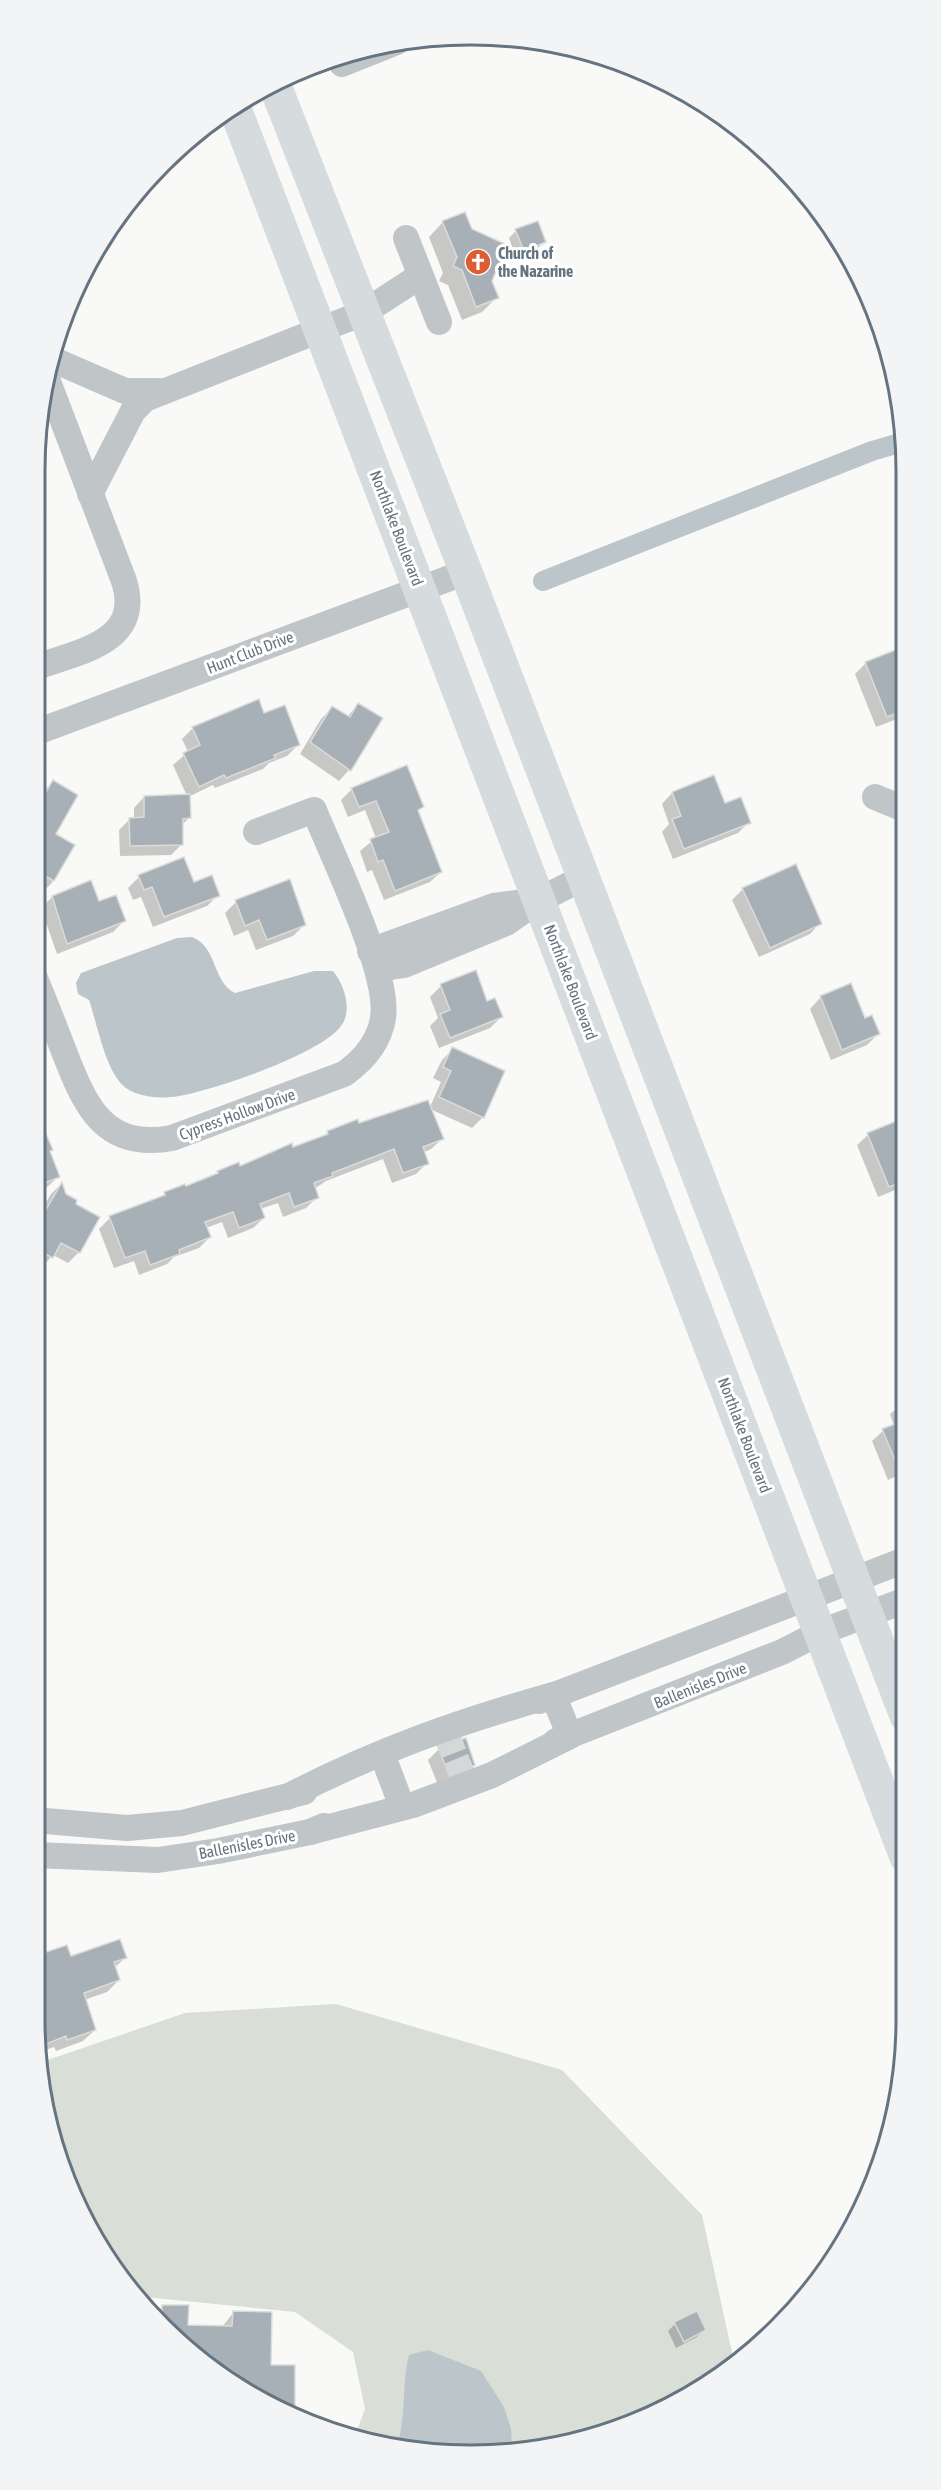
<svg xmlns="http://www.w3.org/2000/svg" width="941" height="2490" font-family="'Asap Condensed',sans-serif">
  <rect width="100%" height="100%" fill="#f9f9f7"/>
  <path fill="#d9ded6" d="M336,2004L562,2070L702,2215L734,2362L712,2382L638,2422L556,2447L413,2452L354,2438L365,2409L353,2352L295,2312L135,2296L93,2237L58,2160L42,2062L185,2013Z"/>
  <g fill="#bcc5ca">
    <path d="M192,937C218,947 212,982 235,993L314,971H333C344,984 353,1010 341,1026C321,1054 214,1090 179,1096C162,1099 141,1098 126,1088C106,1074 97,1023 89,1000L78,994L76,983L81,973L177,938Z"/>
    <path d="M428,2350L481,2371L504,2407L511,2429L512,2448L413,2452L396,2448C407,2419 401,2386 409,2355Z"/>
  </g>
  <g fill="#0003">
    <path d="M443,222L490,281L497,297L482,312L462,320L448,285L439,281L443,273L429,237Z"/>
    <path d="M516,231L544,242L537,249L516,257L509,238Z"/>
    <path d="M903,648V712L897,719L876,727L855,674L866,663Z"/>
    <path d="M358,704L381,719L349,770L339,781L300,754L321,719L332,708L347,717Z"/>
    <path d="M264,715L298,745L287,756L269,763L263,769L215,788L213,785L188,797L189,818L181,826L182,844L171,855L120,856L119,830L130,819H134V808L144,797L187,796L173,765L188,752L182,739L193,728Z"/>
    <path d="M53,782L54,835L72,846L51,884L40,894L34,891V807L42,793Z"/>
    <path d="M352,789L422,807L417,812L441,872L430,882L384,900L372,870L367,872L360,851L376,838L365,810L348,817L341,800Z"/>
    <path d="M672,793L724,805L749,822L738,833L673,859L662,832L669,824L662,804Z"/>
    <path d="M139,877L218,895L207,906L153,927L141,897L133,900L128,888Z"/>
    <path d="M90,882L98,903L124,921L113,932L57,954L41,908L52,897Z"/>
    <path d="M743,889L820,923L810,934L759,957L732,900Z"/>
    <path d="M236,902L304,925L293,936L256,950L248,930L234,936L225,913Z"/>
    <path d="M475,972L487,1003L501,1017L490,1028L439,1048L430,1026L438,1018L430,997L441,986Z"/>
    <path d="M850,985L864,1020L878,1034L867,1045L831,1060L810,1009L820,998Z"/>
    <path d="M453,1049L483,1117L472,1128L430,1109L442,1139L431,1149L423,1153L427,1163L416,1174L392,1183L383,1159L326,1181L314,1189L317,1197L306,1208L283,1217L278,1203L260,1209L264,1218L253,1228L228,1238L222,1222L206,1228L210,1237L199,1248L174,1257L167,1264L139,1275L134,1261L114,1268L99,1229L110,1218L159,1199L165,1193L213,1177L218,1172L239,1168L292,1149L323,1137L328,1132L430,1107L441,1082L433,1078L442,1060Z"/>
    <path d="M34,1113L58,1177L47,1187L34,1193Z"/>
    <path d="M904,1120L905,1186L878,1197L857,1145L868,1135Z"/>
    <path d="M61,1184L79,1252L68,1263L53,1255L41,1268L34,1265V1224L51,1194Z"/>
    <path d="M905,1243V1267L898,1250Z"/>
    <path d="M905,1402V1472L888,1480L872,1441L883,1431L894,1426L890,1414Z"/>
    <path d="M465,1740L473,1765L462,1776L438,1785L428,1760L439,1749Z"/>
    <path d="M70,1958H125L114,1968L119,1980L107,1992L84,2000L95,2030L83,2041L56,2051L54,2047L40,2052L34,2020Z"/>
    <path d="M163,2306L187,2326L222,2327L233,2313L269,2366L294,2413L292,2415L253,2397L153,2316Z"/>
    <path d="M675,2324L704,2330L697,2337L676,2348L668,2331Z"/>
  </g>
  <g fill="none" stroke-linecap="round" stroke-linejoin="round">
    <path stroke="#bcc5ca" stroke-width="20" d="M543,581L872,451L903,442"/>
  </g>
  <g fill="#a7b0b6" stroke="#dbdbd9" stroke-width="1.5">
    <path d="M465,212L472,229L507,245L492,281L499,298L476,307L462,270L453,266L457,257L442,221Z"/>
    <path d="M538,221L546,242L524,251L515,229Z"/>
    <path d="M903,647V711L887,717L865,662Z"/>
    <path d="M259,699L264,713L285,705L300,745L274,755L276,758L226,778L224,775L199,787L183,753L200,745L192,727Z"/>
    <path d="M358,703L383,718L351,771L310,742L332,706L350,717Z"/>
    <path d="M407,765L424,807L418,810L442,872L395,891L383,860L378,862L370,839L389,832L376,801L359,807L351,788Z"/>
    <path d="M714,775L725,803L741,797L751,823L684,849L672,819L681,816L672,792Z"/>
    <path d="M53,780L78,795L56,834L75,845L54,881L34,870V813Z"/>
    <path d="M190,794L191,818L183,819V845L130,846L129,818L144,817V796Z"/>
    <path d="M184,857L194,882L212,875L220,896L164,917L152,887L144,890L138,875Z"/>
    <path d="M796,864L822,924L770,948L742,888Z"/>
    <path d="M290,879L306,925L267,940L259,920L245,926L235,900Z"/>
    <path d="M91,880L99,901L116,895L126,921L67,944L52,896Z"/>
    <path d="M476,970L487,1001L495,998L503,1017L450,1038L440,1014L450,1010L440,984Z"/>
    <path d="M851,983L865,1018L872,1015L880,1034L842,1050L820,996Z"/>
    <path d="M452,1047L505,1071L484,1118L439,1097L451,1071L443,1067Z"/>
    <path d="M428,1100L444,1139L423,1147L429,1164L403,1173L394,1149L332,1173L333,1176L314,1183L319,1198L294,1207L289,1193L260,1204L265,1218L239,1228L233,1212L205,1222L211,1237L179,1250L180,1254L150,1265L145,1251L125,1258L109,1216L165,1195L164,1192L185,1184L186,1186L218,1173L217,1171L239,1162L240,1166L292,1143L293,1147L328,1134L327,1131L358,1119L359,1123Z"/>
    <path d="M34,1106L53,1150L50,1151L60,1177L34,1187Z"/>
    <path d="M904,1118L905,1181L889,1187L867,1133Z"/>
    <path d="M62,1182L66,1194L77,1200L76,1204L100,1217L80,1253L61,1243L53,1258L34,1248V1230Z"/>
    <path d="M905,1420V1484L882,1429Z"/>
    <path d="M466,1738L475,1765L449,1775L438,1747Z"/>
    <path d="M120,1939L127,1958L114,1962L120,1980L84,1993L96,2030L67,2040L66,2036L39,2047L34,2019V1956L67,1945L71,1956Z"/>
    <path d="M162,2305H189L188,2325L232,2326L233,2311L272,2312L271,2365H295V2416L253,2397L162,2322Z"/>
    <path d="M697,2311L706,2330L684,2342L674,2322Z"/>
  </g>
  <g fill="none" stroke-linecap="round" stroke-linejoin="round">
    <g stroke="#d4d8d9" stroke-width="26" stroke-dasharray="26 13" stroke-linecap="butt">
      <path d="M437,1746L465,1735"/>
      <path d="M449,1776L475,1765"/>
    </g>
    <g stroke="#c0c5c8" stroke-width="26">
      <path d="M338,56L342,64L397,42"/>
      <path d="M406,238L439,322"/>
      <path d="M49,358L125,391H160"/>
      <path d="M90,494L133,411L145,399L363,313L420,276"/>
      <path d="M34,668C79,651 143,643 124,581L47,379"/>
      <path d="M34,733L466,572"/>
      <path d="M875,797L904,809"/>
      <path d="M370,951L494,906L533,901"/>
      <path d="M378,969L404,965L506,923L539,900L583,878"/>
      <path d="M34,976C45,1002 55,1028 65,1054C86,1108 105,1150 172,1138L344,1074C364,1060 379,1043 383,1018C390,973 333,857 314,810L256,832"/>
      <path d="M539,1701L905,1560"/>
      <path d="M556,1741L782,1652L821,1632L906,1600"/>
      <path d="M387,1767L398,1796"/>
      <path d="M287,1797C375,1751 458,1722 553,1695L570,1736L492,1775L413,1805L310,1832"/>
      <path d="M34,1820L127,1828L182,1823L304,1792"/>
      <path d="M34,1855L158,1860L218,1851L310,1832L324,1826"/>
    </g>
    <g stroke="#d6dbde" stroke-width="33">
      <path d="M274,83L466,572L906,1716"/>
      <path d="M234,106L906,1857"/>
    </g>
  </g>
  <defs>
    <g id="church-disc" transform="scale(1.35)"><circle r="9.5" fill="#dc5d34" stroke="#fff"/><path d="M-1.2-6h2.4v3.5h3.3v2.4h-3.3V6h-2.4V-.1h-3.3v-2.4h3.3Z" fill="#fff"/></g>
  </defs>
  <g fill-rule="evenodd">
    <use href="#church-disc" x="478" y="262"/>
  </g>
  <g text-anchor="middle" dominant-baseline="central" stroke-width="6" stroke-linejoin="round" paint-order="stroke">
    <g font-size="16" font-weight="bold" fill="#657480" stroke="#fff" text-anchor="start">
      <text x="498" y="253">Church of<tspan x="498" dy="18">the Nazarine</tspan></text>
    </g>
    <g font-size="16" fill="#657480" stroke="#fff">
      <text transform="translate(397 528) rotate(69)">Northlake Boulevard</text>
      <text transform="translate(250 652) rotate(-21)">Hunt Club Drive</text>
      <text transform="translate(571 982) rotate(69)">Northlake Boulevard</text>
      <text transform="translate(237 1114) rotate(-20)">Cypress Hollow Drive</text>
      <text transform="translate(745 1435) rotate(69)">Northlake Boulevard</text>
      <text transform="translate(700 1685) rotate(-22)">Ballenisles Drive</text>
      <text transform="translate(247 1844) rotate(-11)">Ballenisles Drive</text>
    </g>
  </g>
  <path d="M0 0H941V2490H0ZM470 45H471A425 425 0 0 1 896 470V2020A425 425 0 0 1 471 2445H470A425 425 0 0 1 45 2020V470A425 425 0 0 1 470 45Z" fill="#f3f4f5" fill-rule="evenodd"/>
  <path fill="none" stroke="#657480" stroke-width="3" d="M470 45H471A425 425 0 0 1 896 470V2020A425 425 0 0 1 471 2445H470A425 425 0 0 1 45 2020V470A425 425 0 0 1 470 45Z"/>
</svg>
